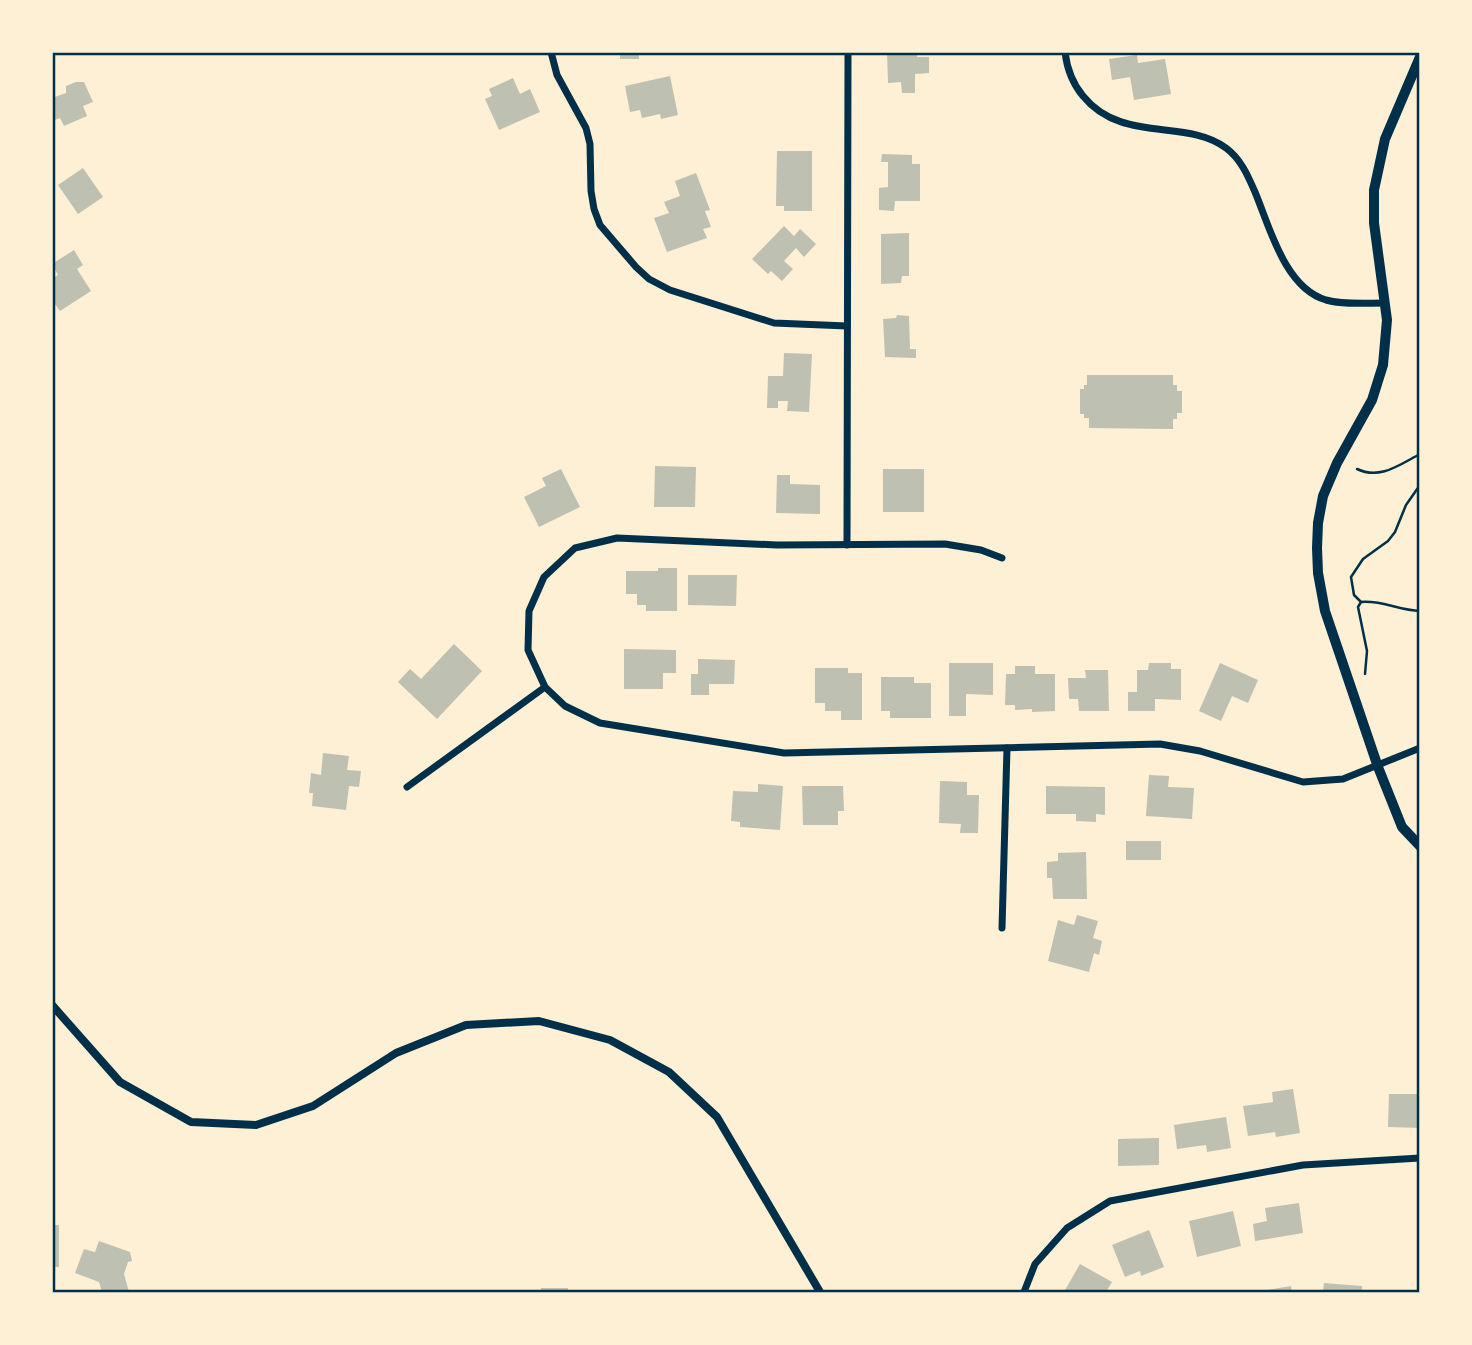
<svg xmlns="http://www.w3.org/2000/svg" width="1472" height="1345" font-family="'PT Sans Narrow',sans-serif">
  <rect width="100%" height="100%" fill="#fdf0d5"/>
  <g fill="#bec0b2">
    <rect x="620" y="52" width="19" height="7"/>
    <path d="M887,52H917V57H929V73L915,74V93H902L901,82L888,83Z"/>
    <path d="M1137,55L1138,63L1165,59L1171,94L1134,100L1130,77L1112,80L1109,59Z"/>
    <path d="M670,76L678,115L661,119L660,114L642,118L640,110L630,112L625,86Z"/>
    <path d="M513,78L520,94L530,89L540,112L499,130L485,99L492,96L489,89Z"/>
    <path d="M76,82H84L93,102L83,106L87,116L64,126L60,118L52,121V98L66,93V86Z"/>
    <path d="M777,151H812V211H784V206H776Z"/>
    <path d="M882,154L912,155V164H920V201H895L894,211L879,210V188L888,187V162H881Z"/>
    <path d="M83,168L103,197L78,214L58,185Z"/>
    <path d="M696,173L710,210L705,211L711,227L703,229L707,238L667,252L654,218L669,213L664,202L680,196L675,181Z"/>
    <path d="M784,226L794,236L800,229L816,244L804,257L796,248L784,261L793,269L782,281L771,271L768,274L752,259Z"/>
    <path d="M909,233V276H902L901,283L881,284V234Z"/>
    <path d="M74,250L83,265L77,269L91,291L60,311L52,300V279L58,275L52,264Z"/>
    <path d="M897,315L909,316L910,349H916V358L885,357L883,319L896,318Z"/>
    <path d="M784,353L812,354L809,412L787,411L788,401H778V408H767L768,376H783Z"/>
    <path d="M1087,375H1173V385H1177V391H1182V413H1177V419H1173V429L1089,428V418H1084V414H1080V389H1084V385H1087Z"/>
    <path d="M655,466L696,467L695,507H654Z"/>
    <path d="M561,469L580,507L539,527L524,497L546,486L542,478Z"/>
    <rect x="883" y="469" width="41" height="43"/>
    <path d="M777,475H790V484L820,485V514L776,513Z"/>
    <path d="M658,568H677V611H646V605H637V594H626V571H658Z"/>
    <path d="M688,575H737L736,606L688,605Z"/>
    <path d="M454,644L482,671L437,719L398,682L410,669L421,679Z"/>
    <path d="M624,649L676,650V673H663V689H624Z"/>
    <path d="M698,659L735,660L734,684H709V695H691V674H698Z"/>
    <path d="M949,663H993V695L966,694V716H949Z"/>
    <path d="M1149,663H1171V669H1181V700L1155,699V711H1128V692H1137V670H1148Z"/>
    <path d="M1220,663L1258,680L1248,703L1232,696L1221,721L1199,711Z"/>
    <path d="M1015,666H1035V674H1055V711L1032,712V709L1015,710V705H1005L1006,674H1015Z"/>
    <path d="M815,668H848V673H862V720H841V711H825V703H815Z"/>
    <path d="M1085,670H1108L1109,711H1079L1078,699H1069L1068,678H1086Z"/>
    <path d="M881,677H914V683H931V718H890V711H881Z"/>
    <path d="M323,753L349,756L347,770L361,771L359,787L349,786L346,810L312,806L313,793H309L311,773L321,775Z"/>
    <path d="M1149,775L1169,776L1168,787L1194,788L1192,819L1146,816Z"/>
    <path d="M940,781L967,782V795H979L978,833H960L961,824L939,823Z"/>
    <path d="M758,784L783,786L780,830L740,827V822L731,821L733,791L758,792Z"/>
    <path d="M802,786H843L844,811H838V825H803Z"/>
    <path d="M1046,786L1105,787V815L1096,814V822L1076,821V814H1046Z"/>
    <rect x="1126" y="841" width="35" height="19"/>
    <path d="M1086,852L1087,899H1053L1052,878H1047V862L1058,861V853Z"/>
    <path d="M1077,915L1098,921L1093,938L1102,941L1099,955L1094,953L1089,972L1048,961L1058,920L1074,925Z"/>
    <path d="M1293,1089L1300,1133L1276,1137L1275,1132L1248,1136L1243,1106L1273,1102L1272,1092Z"/>
    <path d="M1389,1094H1420V1128L1388,1127Z"/>
    <path d="M1226,1117L1231,1148L1207,1152L1206,1145L1177,1149L1174,1125Z"/>
    <path d="M1159,1138V1165L1118,1166V1139Z"/>
    <path d="M1299,1203L1303,1233L1255,1241L1253,1224L1267,1221L1265,1208Z"/>
    <path d="M1233,1211L1241,1246L1197,1257L1189,1221Z"/>
    <rect x="52" y="1225" width="7" height="42"/>
    <path d="M1149,1230L1164,1267L1141,1276L1140,1271L1125,1277L1112,1245Z"/>
    <path d="M99,1241L130,1252L132,1261L128,1262L124,1274L129,1292H102L99,1282L75,1273L84,1249L95,1252Z"/>
    <path d="M1080,1264L1112,1282L1106,1292H1064Z"/>
    <path d="M1324,1283L1362,1286V1292H1323Z"/>
    <path d="M1291,1286L1292,1292H1261V1291Z"/>
    <rect x="541" y="1288" width="27" height="4"/>
  </g>
  <g fill="none" stroke-linecap="round" stroke-linejoin="round">
    <g stroke="#003049" stroke-width="2.5">
      <path d="M1357,469C1380,480 1399,465 1420,454"/>
      <path d="M1361,602C1382,600 1398,610 1420,611"/>
      <path d="M1365,674L1367,651L1358,607L1361,602L1354,595L1351,577L1363,559L1388,541L1395,532L1406,505L1420,485"/>
    </g>
    <g stroke="#003049" stroke-width="7">
      <path d="M551,52L557,75L586,128L590,144L591,191L594,209L600,225L636,267L649,279L670,290L774,323L847,326"/>
      <path d="M1065,52C1067,69 1073,84 1083,96C1122,144 1186,118 1226,148C1241,159 1248,176 1255,192C1270,228 1285,288 1326,300C1345,305 1366,303 1385,303"/>
      <path d="M847,545L848,52"/>
      <path d="M1002,558L981,550L945,544L777,545L617,538L575,548L544,577L529,611L528,650L545,687L565,706L600,723L784,753L1160,744L1200,751L1303,782L1343,779L1420,748"/>
      <path d="M407,787L545,687"/>
      <path d="M1002,928L1007,748"/>
      <path d="M1024,1292L1035,1264L1067,1228L1110,1201L1303,1165L1420,1158"/>
    </g>
    <path stroke="#003049" stroke-width="8" d="M52,1005L120,1082L191,1122L256,1125L313,1106L396,1053L466,1025L539,1021L610,1040L669,1072L717,1117L820,1292"/>
    <path stroke="#003049" stroke-width="10" d="M1420,57L1385,139L1374,190V223L1387,320L1383,365L1372,400L1337,463L1323,496L1318,523L1317,548L1318,573L1325,611L1378,767L1402,827L1420,846"/>
  </g>
  <rect width="1472" height="1345" fill="none" stroke="#fdf0d5" stroke-width="108"/>
  <rect x="54" y="54" width="1364" height="1237" fill="none" stroke="#003049" stroke-width="2.5"/>
</svg>
